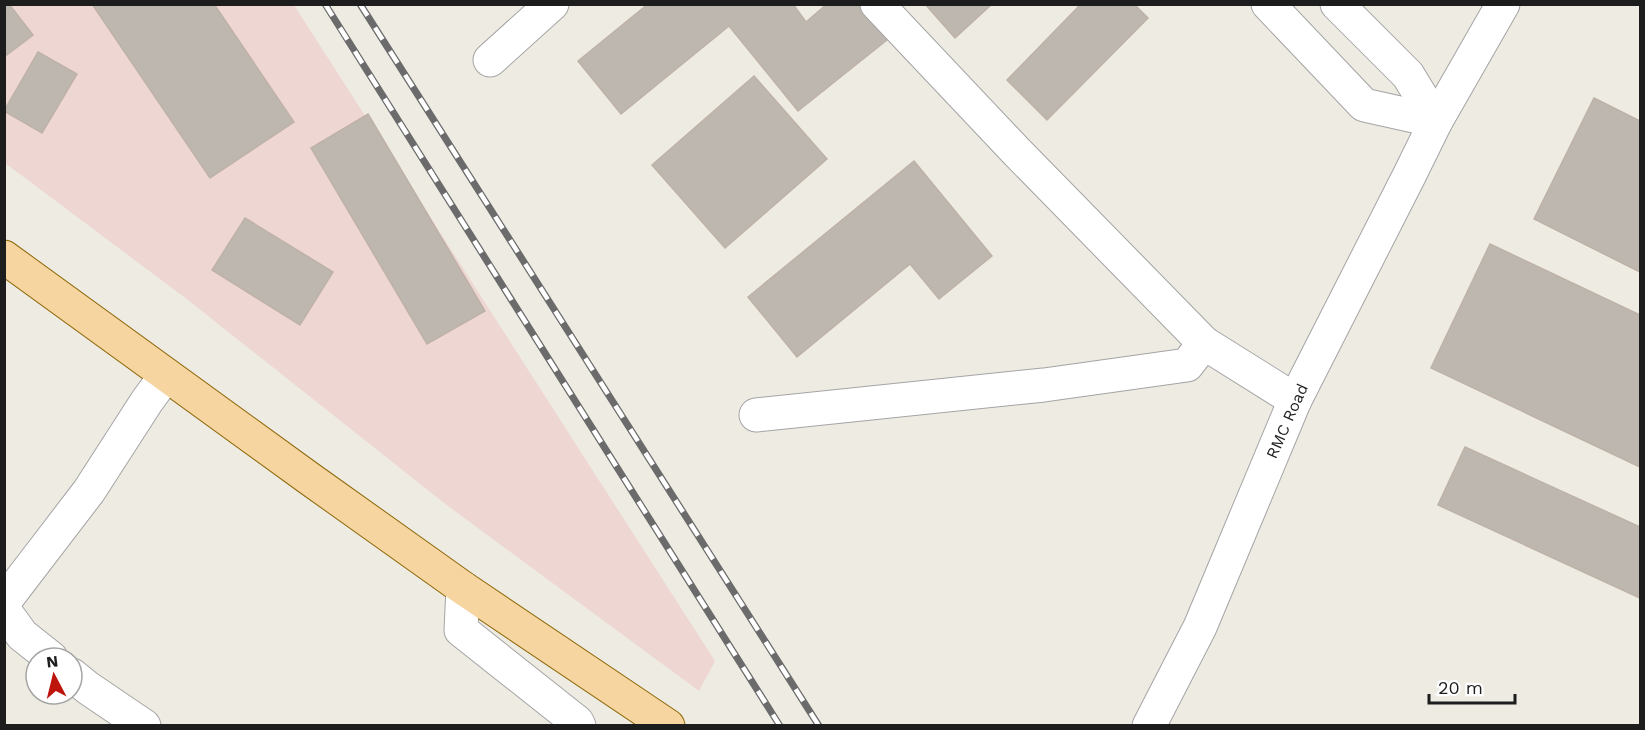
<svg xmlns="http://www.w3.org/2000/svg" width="1645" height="730" font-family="'Work Sans',sans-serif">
  <rect width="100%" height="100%" fill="#eeebe3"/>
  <path fill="#eed6d3" d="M4,5H294L715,661L699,691L444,503L188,300L5,163Z"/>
  <g fill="#beb7b0" stroke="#beb2a7" stroke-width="1.5">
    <path d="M4,4H9L33,35L4,57Z"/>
    <path d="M92,4H214L294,122L210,178Z"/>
    <path d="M648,4H793L806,22L827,4H874L897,32L798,111L729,26L621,114L578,61Z"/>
    <path d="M925,4H992L955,38Z"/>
    <path d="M1081,4H1134L1148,18L1047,120L1007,80Z"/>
    <path d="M38,52L77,74L42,133L4,111Z"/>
    <path d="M754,76L827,159L725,248L652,165Z"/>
    <path d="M1594,98L1640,121V272L1534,219Z"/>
    <path d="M368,114L485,311L427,344L311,148Z"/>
    <path d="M914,161L992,256L939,299L910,264L797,357L748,297Z"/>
    <path d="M245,218L333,272L300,325L212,270Z"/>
    <path d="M1490,244L1640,315V467L1431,368Z"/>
    <path d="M1465,447L1640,527V598L1438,505Z"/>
  </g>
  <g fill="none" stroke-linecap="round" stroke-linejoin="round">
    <g stroke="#a4a4a4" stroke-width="35">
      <g id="minor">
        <path d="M877,4L1015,150L1204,343L1295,400"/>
        <path d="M1268,4L1364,105L1436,121"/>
        <path d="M1337,4L1408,75L1436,121"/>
        <path d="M490,60L552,4"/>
        <path d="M756,415L1044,385L1187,365L1204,343"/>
        <path d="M463,588L461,630L577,722L579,726"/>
        <path d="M4,602L89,491L147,401L166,375"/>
        <path d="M4,610L22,635L51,658"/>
        <path d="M72,675L88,688L144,726"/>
        <path d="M1149,726L1200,627L1295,400L1409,176L1436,121L1503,4"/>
      </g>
    </g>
    <g stroke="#8d6809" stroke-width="35">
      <path id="major" d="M4,257L310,479L463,588L668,726"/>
    </g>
    <use href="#minor" stroke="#fff" stroke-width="33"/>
    <use href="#major" stroke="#f6d5a0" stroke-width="33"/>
    <g stroke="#6b6b6b" stroke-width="7">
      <g id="rail">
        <path d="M325,4L780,726"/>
        <path d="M360,4L819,726"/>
      </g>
    </g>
    <use href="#rail" stroke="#fff" stroke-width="4.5" stroke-dasharray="14" stroke-linecap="butt"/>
  </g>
  <g text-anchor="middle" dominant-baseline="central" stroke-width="6" stroke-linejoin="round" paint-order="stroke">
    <g font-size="16" fill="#1d1d1d" stroke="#fff">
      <text transform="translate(1287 421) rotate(-66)">RMC Road</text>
    </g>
  </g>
  <rect width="1645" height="730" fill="none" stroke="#1d1d1d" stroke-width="12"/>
  <g transform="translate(54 676) rotate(353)"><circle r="28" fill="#ffffff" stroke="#a5a5a5" stroke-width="1.5"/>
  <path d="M0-4.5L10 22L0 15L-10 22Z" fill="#bd150c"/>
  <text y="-9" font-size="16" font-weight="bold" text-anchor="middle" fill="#1d1d1d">N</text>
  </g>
  <path d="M1429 694v9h86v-9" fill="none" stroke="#1d1d1d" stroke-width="3"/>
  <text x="1438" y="694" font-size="18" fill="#1d1d1d" stroke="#ffffff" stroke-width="4.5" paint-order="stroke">20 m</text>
</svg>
